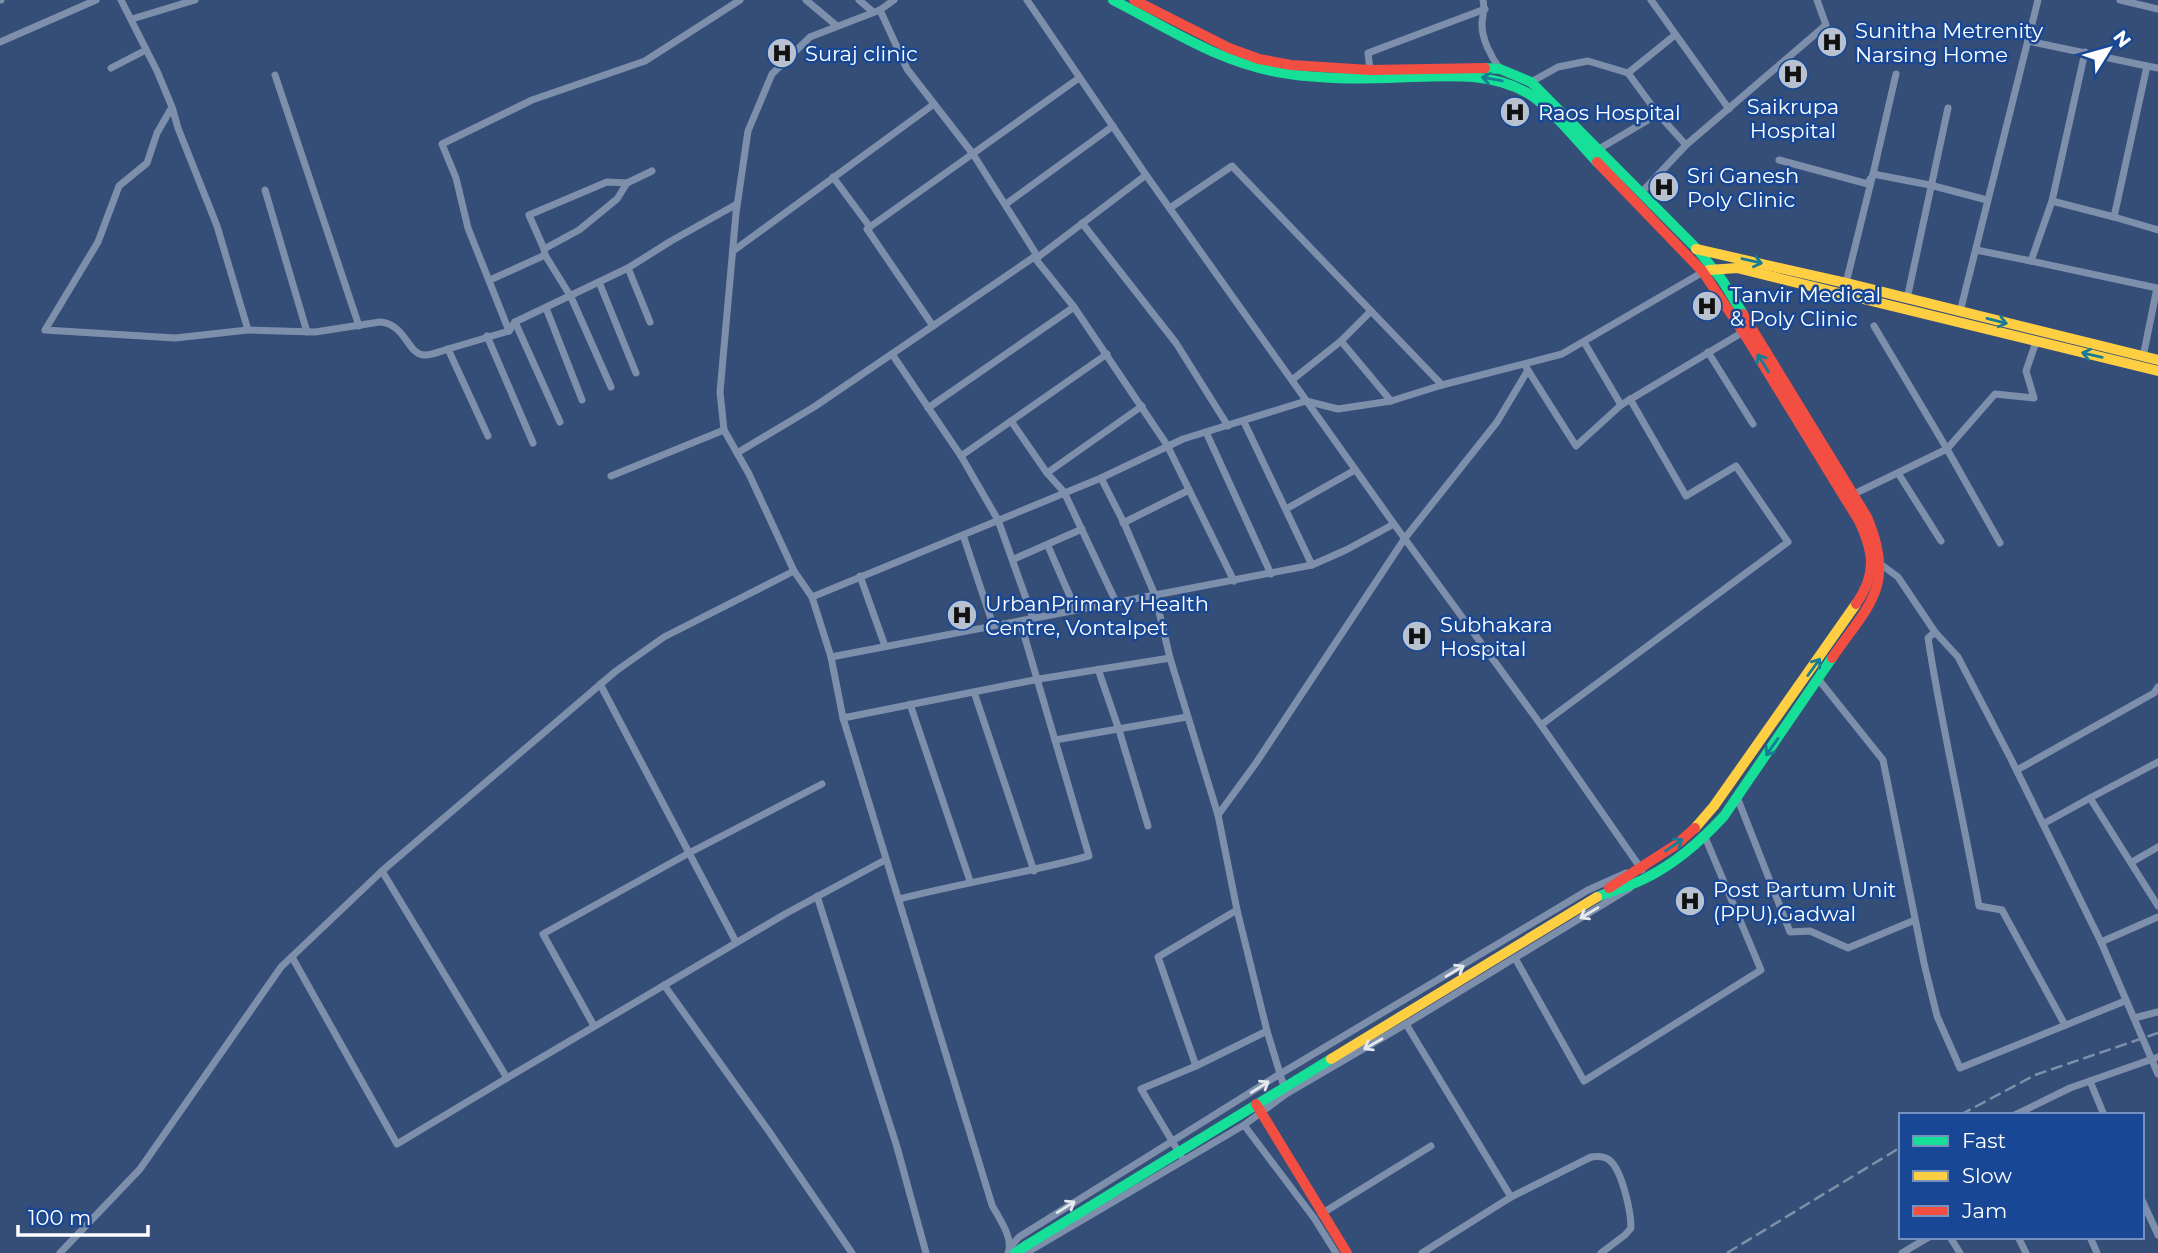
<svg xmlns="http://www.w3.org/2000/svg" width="2158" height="1253" font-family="Montserrat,sans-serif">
  <rect width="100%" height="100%" fill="#354e78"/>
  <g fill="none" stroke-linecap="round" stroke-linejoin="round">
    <g stroke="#7e8fab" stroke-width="7">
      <path d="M0,0H1"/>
      <path d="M121,0L157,71L172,107L178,128L217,226L248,330L175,338L45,330L98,242L119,186L147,163L157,133L172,107"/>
      <path d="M806,0L837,26"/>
      <path d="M859,0L872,11"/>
      <path d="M1027,0L1146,175L1394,524L1346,550L1312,565L1155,595L1124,523L1101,478"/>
      <path d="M1483,0C1485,9 1483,14 1482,22C1481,38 1491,57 1500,69"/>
      <path d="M1651,0L1729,109"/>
      <path d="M2120,0L2158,9"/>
      <path d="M880,10L907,69L973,154L1038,257"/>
      <path d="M132,19L195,0"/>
      <path d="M1675,35L1628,73L1658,114L1686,145"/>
      <path d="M2028,41L2147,66L2114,217L2052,201L2085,52"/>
      <path d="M0,42L96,0"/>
      <path d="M2147,66L2158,68"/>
      <path d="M111,68L146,50"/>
      <path d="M1370,70L1368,53L1485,9"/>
      <path d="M1896,74L1873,174L1930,185L1987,200"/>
      <path d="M275,75L359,326"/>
      <path d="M1531,82L1558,67L1588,61L1628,73"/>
      <path d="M1599,149L1658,114"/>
      <path d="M1779,160L1868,184L1870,179"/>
      <path d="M833,177L870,227"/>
      <path d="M265,190L307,332"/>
      <path d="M1641,193L1686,145L1826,25L1817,0"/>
      <path d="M1006,204L1113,126"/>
      <path d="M1170,208L1232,166L1442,385"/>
      <path d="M2114,217L2158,230"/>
      <path d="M1082,223L1176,343L1228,426"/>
      <path d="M544,249L529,215L607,182L627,183"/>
      <path d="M1976,250L2031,261L2052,201"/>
      <path d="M733,251L934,104"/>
      <path d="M545,255L544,249L579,230L617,199L627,183L652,171"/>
      <path d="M1034,257L1074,307L1167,445L1234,581"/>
      <path d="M2031,261L2157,288L2143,357"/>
      <path d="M628,268L650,322"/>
      <path d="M490,280L545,255L571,297L611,387"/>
      <path d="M599,282L636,373"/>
      <path d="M1846,283L1873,174"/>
      <path d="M1907,299L1948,108"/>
      <path d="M546,308L582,400"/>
      <path d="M1960,312L2038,0"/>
      <path d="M515,322L560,422"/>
      <path d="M933,326L867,229L1079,78"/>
      <path d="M248,330L315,332L380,322C406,324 408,356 425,355C433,355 441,351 448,349"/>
      <path d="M509,331L468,228L456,178L442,144L532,100L645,61L740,0"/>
      <path d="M487,336L533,443"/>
      <path d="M1341,341L1391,401"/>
      <path d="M1584,342L1621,405"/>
      <path d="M1708,352L1753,424"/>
      <path d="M892,354L961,456L1107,354"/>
      <path d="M1526,367L1576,446L1621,405L1743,332"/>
      <path d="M1292,380L1341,341L1371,311"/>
      <path d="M928,408L1074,307"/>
      <path d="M1011,421L1047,473L1064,492L1116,602"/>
      <path d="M1244,422L1312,565"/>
      <path d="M1206,432L1271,574"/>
      <path d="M488,436L448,349L509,331L515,322L628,268L671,241L737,204"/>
      <path d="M737,453L814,407L1034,257H1038L1146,175"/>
      <path d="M961,456L998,520L1033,618"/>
      <path d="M1047,473L1142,406"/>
      <path d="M1898,473L1941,541"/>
      <path d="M611,476L724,430"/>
      <path d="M1854,494L1947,449L1874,326"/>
      <path d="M1286,509L1355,470"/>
      <path d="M1123,523L1189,490"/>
      <path d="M1394,524L1541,725L1642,870"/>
      <path d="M963,535L993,625"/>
      <path d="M2000,543L1947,449L1995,394L2034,398L2026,371L2036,342"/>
      <path d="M1048,546L1076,610"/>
      <path d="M1014,559L1082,529"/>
      <path d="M1879,563L1898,577L1935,632L1958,657L2011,759L2101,942L2158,1074"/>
      <path d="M794,571L749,474L724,430L720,392L736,213L748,131L772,74L810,37L880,10L894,0"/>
      <path d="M860,576L885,646"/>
      <path d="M812,597L1101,478L1183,439L1306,401L1338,409L1391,401L1442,385L1562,354L1703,272"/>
      <path d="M1935,632L1928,638C1942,728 1963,816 1979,906L2002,910L2065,1025"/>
      <path d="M831,657L1155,595L1170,658L1218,815L1237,910L1267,1031L1285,1090"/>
      <path d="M1098,669L1119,730L1148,826"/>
      <path d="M1819,680L1883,760L1924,963L1937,1016L1960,1068L2125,1001"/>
      <path d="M600,684L736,942"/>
      <path d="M974,692L1034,871"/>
      <path d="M910,704L970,881"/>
      <path d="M843,718L1039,679L1170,658"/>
      <path d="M1541,725L1788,542L1736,466L1686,496L1630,399"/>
      <path d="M1055,740L1187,717"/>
      <path d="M2017,770L2154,693L2158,687"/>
      <path d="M1737,797L1790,932L1810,931L1848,948L1915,920"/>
      <path d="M2090,798L2158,762"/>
      <path d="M1218,815L1256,763L1405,538L1497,422L1528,370"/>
      <path d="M2043,824L2090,798L2158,906"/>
      <path d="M2132,862L2158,847"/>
      <path d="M382,871L507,1078L785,914L885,860"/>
      <path d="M817,896L897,1147L926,1253"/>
      <path d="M899,899C962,883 1026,873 1089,856L1020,621"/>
      <path d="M2101,942L2158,917"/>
      <path d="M292,957L397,1144L507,1078"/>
      <path d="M1515,958L1584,1081L1761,970L1705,837"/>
      <path d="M664,985L768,1130L852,1253"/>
      <path d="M2134,1018L2158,1012"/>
      <path d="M1406,1024L1511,1197L1422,1253"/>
      <path d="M594,1026L543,934L689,853L822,784"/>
      <path d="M1196,1066L1158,957L1237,910"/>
      <path d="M2090,1081L2104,1115"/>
      <path d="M2015,1115L2070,1088L2158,1057"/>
      <path d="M1244,1125L1314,1218L1336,1253"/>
      <path d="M1181,1156L1141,1089L1196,1066L1267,1031"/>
      <path d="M1511,1197L1591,1157C1597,1156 1603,1156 1608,1159C1622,1168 1631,1212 1631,1228L1625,1235L1601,1253"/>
      <path d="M2142,1200L2158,1235"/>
      <path d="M1321,1214L1431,1146"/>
      <path d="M1950,1237L1960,1253"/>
      <path d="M2018,1237L2026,1253"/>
      <path d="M2090,1237L2097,1253"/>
      <path d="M1011,1246L1019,1237L1280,1074L1588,890L1626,873"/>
      <path d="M60,1253L140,1169L281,967L382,871L616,671L664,637L794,571L812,597L831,657L843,718L992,1205C999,1219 1014,1238 1008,1253"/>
      <path d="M1026,1253L1244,1125L1286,1094L1406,1024L1630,888"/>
      <path d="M1902,1253L1929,1237"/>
    </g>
    <g stroke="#16e098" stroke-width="10">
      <path d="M1113,0C1168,28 1221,64 1283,73C1318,79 1354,79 1389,78C1435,77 1488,69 1529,94C1550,107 1579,143 1597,162"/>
      <path d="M1485,68L1500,69L1531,82L1697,249L1722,280L1743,314"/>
      <path d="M1597,897C1614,890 1632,886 1648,877C1677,862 1702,840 1724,816L1832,658"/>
      <path d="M1015,1253L1027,1245"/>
    </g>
    <g stroke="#ffcf43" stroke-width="10">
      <path d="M1696,249L1846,283L2158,360"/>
      <path d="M1709,270L1737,268L2158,371"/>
      <path d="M1695,828L1714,806L1856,604"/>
    </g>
    <g stroke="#f24e42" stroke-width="10">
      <path d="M1134,0L1229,48L1259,59L1291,65L1370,70L1485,68"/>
      <path d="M1597,162L1703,272L1743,332L1859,521C1874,553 1877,574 1856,604"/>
      <path d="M1743,314L1867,517C1896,586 1870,603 1832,658"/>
      <path d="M1609,888L1677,844L1695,828"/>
    </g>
    <g stroke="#7e8faa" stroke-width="2.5" stroke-dasharray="12 5" stroke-linecap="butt">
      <path d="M1960,1115L2035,1075L2158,1033"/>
      <path d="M1727,1253L1901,1147"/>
    </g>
    <path stroke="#16e098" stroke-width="10" d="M1027,1245L1331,1059"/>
    <path stroke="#ffcf43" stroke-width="10" d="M1331,1059L1597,897"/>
    <path stroke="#f24e42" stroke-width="10" d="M1256,1104L1347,1253"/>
  </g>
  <defs><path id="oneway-shaft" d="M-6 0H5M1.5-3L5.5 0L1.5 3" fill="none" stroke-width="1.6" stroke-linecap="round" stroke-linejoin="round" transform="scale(1.75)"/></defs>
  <g stroke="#177d96">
    <use href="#oneway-shaft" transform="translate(1492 79) rotate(-170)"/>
    <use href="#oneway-shaft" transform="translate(1752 261) rotate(13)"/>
    <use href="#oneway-shaft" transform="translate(1997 321) rotate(14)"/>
    <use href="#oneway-shaft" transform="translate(2092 355) rotate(-167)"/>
    <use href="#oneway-shaft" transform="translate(1763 363) rotate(-122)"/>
    <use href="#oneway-shaft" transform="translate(1814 667) rotate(-54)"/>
    <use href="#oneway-shaft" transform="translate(1772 747) rotate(125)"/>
    <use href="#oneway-shaft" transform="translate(1674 845) rotate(-35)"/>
  </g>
  <g stroke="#e5e9ee">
    <use href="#oneway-shaft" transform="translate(1589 913) rotate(149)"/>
    <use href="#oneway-shaft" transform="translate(1455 971) rotate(-31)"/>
    <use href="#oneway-shaft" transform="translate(1373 1044) rotate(150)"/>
    <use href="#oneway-shaft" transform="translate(1260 1087) rotate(-32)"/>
    <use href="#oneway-shaft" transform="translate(1066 1207) rotate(-32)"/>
  </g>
  <defs>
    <g id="hospital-disc" transform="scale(1.575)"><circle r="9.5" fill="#b8c1d0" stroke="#184895"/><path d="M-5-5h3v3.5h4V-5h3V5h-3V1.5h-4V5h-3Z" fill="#111"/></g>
  </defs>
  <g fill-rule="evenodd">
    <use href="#hospital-disc" x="1832" y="42"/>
    <use href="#hospital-disc" x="782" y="53"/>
    <use href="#hospital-disc" x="1793" y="74"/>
    <use href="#hospital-disc" x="1515" y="112"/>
    <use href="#hospital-disc" x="1664" y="187"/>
    <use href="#hospital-disc" x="1707" y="306"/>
    <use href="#hospital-disc" x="962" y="615"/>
    <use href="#hospital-disc" x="1417" y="636"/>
    <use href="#hospital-disc" x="1690" y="901"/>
  </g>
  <g text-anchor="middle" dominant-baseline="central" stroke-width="5" stroke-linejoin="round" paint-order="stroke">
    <g font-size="21" fill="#fff" stroke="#184895" text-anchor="start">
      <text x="1855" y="30">Sunitha Metrenity<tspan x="1855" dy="24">Narsing Home</tspan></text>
      <text x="805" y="53">Suraj clinic</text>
      <text x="1793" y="106" text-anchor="middle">Saikrupa<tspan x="1793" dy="24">Hospital</tspan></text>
      <text x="1538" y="112">Raos Hospital</text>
      <text x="1687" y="175">Sri Ganesh<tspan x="1687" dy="24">Poly Clinic</tspan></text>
      <text x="1730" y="294">Tanvir Medical<tspan x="1730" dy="24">&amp; Poly Clinic</tspan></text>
      <text x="985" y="603">UrbanPrimary Health<tspan x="985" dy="24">Centre, Vontalpet</tspan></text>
      <text x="1440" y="624">Subhakara<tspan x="1440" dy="24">Hospital</tspan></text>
      <text x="1713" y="889">Post Partum Unit<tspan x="1713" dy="24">(PPU),Gadwal</tspan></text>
    </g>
  </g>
  <rect x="1899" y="1113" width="245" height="126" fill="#184895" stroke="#7491bf" stroke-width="2"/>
  <rect x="1913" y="1136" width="35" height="10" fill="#16e098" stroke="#7491bf" stroke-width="2"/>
  <text x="1962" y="1148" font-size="21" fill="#ffffff">Fast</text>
  <rect x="1913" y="1171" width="35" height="10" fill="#ffcf43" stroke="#7491bf" stroke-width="2"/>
  <text x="1962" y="1183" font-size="21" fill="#ffffff">Slow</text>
  <rect x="1913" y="1206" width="35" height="10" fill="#f24e42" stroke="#7491bf" stroke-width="2"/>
  <text x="1962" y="1218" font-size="21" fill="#ffffff">Jam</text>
  <g transform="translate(2109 49) rotate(53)" stroke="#184895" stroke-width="5" paint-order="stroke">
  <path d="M0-5L12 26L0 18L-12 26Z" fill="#ffffff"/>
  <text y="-10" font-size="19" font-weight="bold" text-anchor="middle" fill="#ffffff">N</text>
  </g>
  <path d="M18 1225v10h130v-10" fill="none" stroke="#ffffff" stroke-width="3.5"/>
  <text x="28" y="1225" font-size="21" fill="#ffffff" stroke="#184895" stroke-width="5" paint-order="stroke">100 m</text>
</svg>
